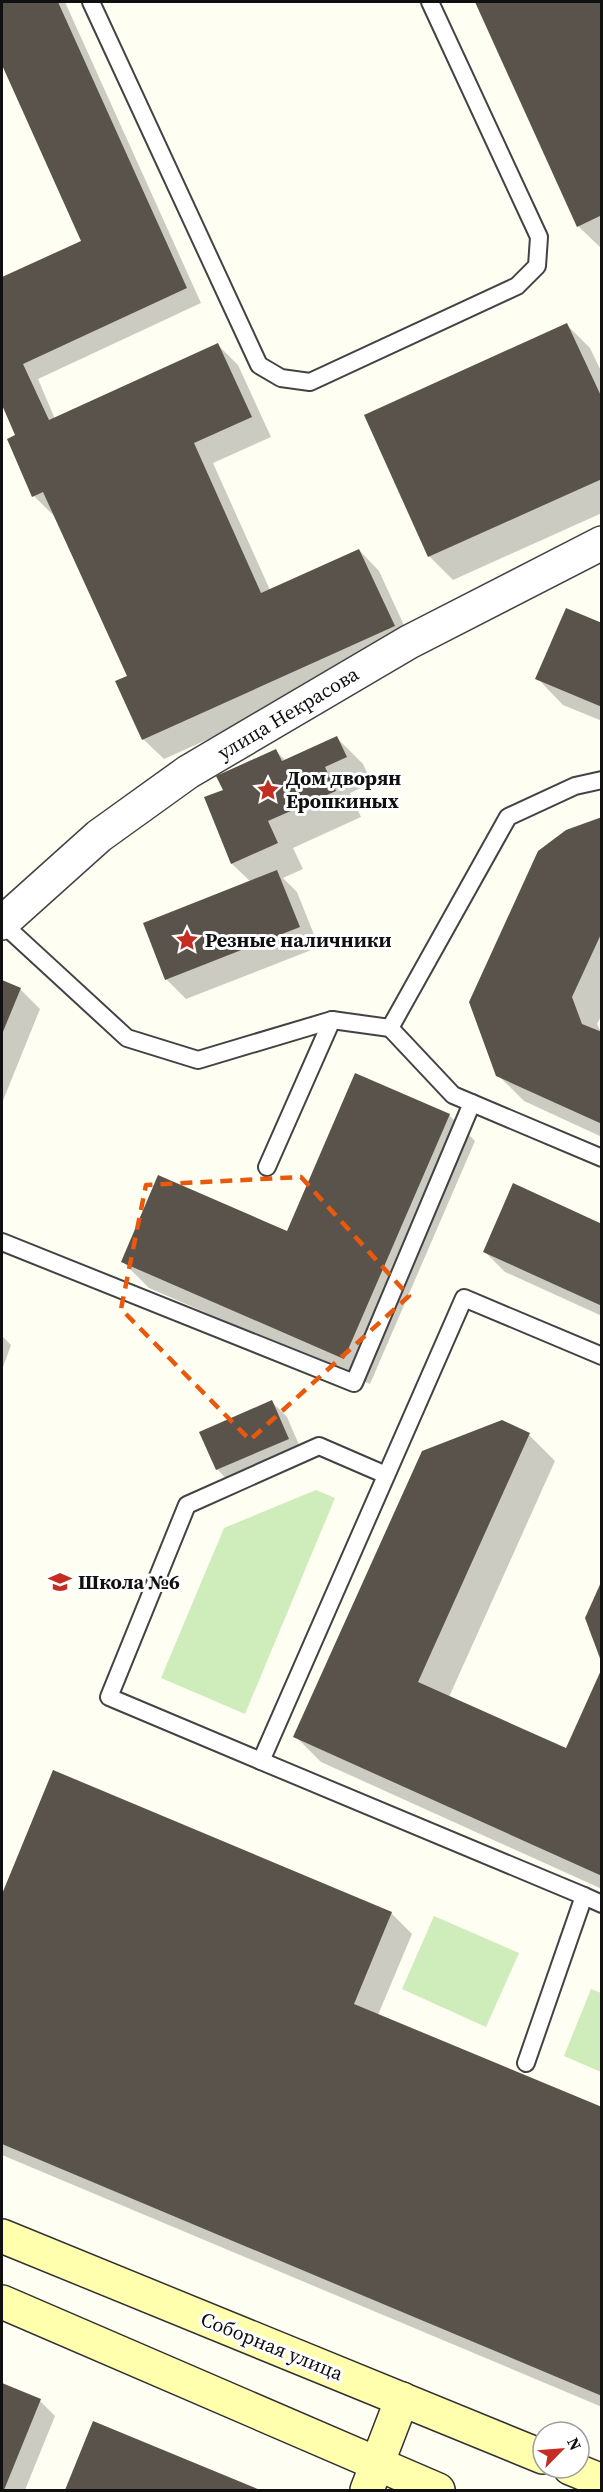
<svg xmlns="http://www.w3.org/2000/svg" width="603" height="2492" font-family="'Source Serif 4',serif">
  <rect width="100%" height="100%" fill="#fffef3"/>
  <g fill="#cfecbb">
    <path d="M316,1490L335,1498L245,1714L161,1678L224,1528Z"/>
    <path d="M434,1916L519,1953L486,2027L402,1989Z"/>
    <path d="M591,1989L601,1993V2072L564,2056Z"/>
  </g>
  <g fill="#0003">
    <path d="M2,2H65L201,303L38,379L55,419L218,345L238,365L271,437L213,463L270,590L359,550L379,571L414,647L164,759L143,739L129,677L54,516L34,496L16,434L2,401V279L83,242L2,61Z"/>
    <path d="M476,2H602V249L578,226Z"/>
    <path d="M567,325L590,348L602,373V513L453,580L429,556Z"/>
    <path d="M602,625V721L563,705L537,678Z"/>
    <path d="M337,738L363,764L372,783L350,793L361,817L293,848L303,869L283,878L297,892L319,947L186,999L166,979L251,882L232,864L206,798L225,790L276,751L286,761Z"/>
    <path d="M602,819V1014L597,1024L602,1034V1137L524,1101L498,1075Z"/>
    <path d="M2,982L20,989L40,1009L2,1103Z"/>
    <path d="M449,1115L475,1141L370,1384L149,1288L123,1262L287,1233Z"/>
    <path d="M602,1226V1316L505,1272L484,1251Z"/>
    <path d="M2,1336L11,1345L2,1370Z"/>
    <path d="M272,1402L287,1417L303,1454L232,1485L217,1469Z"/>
    <path d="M529,1435L555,1461L449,1697L566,1750L602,1671V1889L321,1762L295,1736Z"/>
    <path d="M54,1772L391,1913L412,1934L378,2015L602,2108V2407L2,2155V1898Z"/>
    <path d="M2,2385L40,2401L55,2416L25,2490H2Z"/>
    <path d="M93,2423L256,2490H67Z"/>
  </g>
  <g fill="#59534c">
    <path d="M2,2H58L187,288L23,364L49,420L218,343L252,417L194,443L261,593L359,549L395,626L142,740L115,681L127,676L43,492L32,497L7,439L15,435L2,405V277L81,241L2,65Z"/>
    <path d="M475,2H602V215L577,227Z"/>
    <path d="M567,323L602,398V479L428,557L364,415Z"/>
    <path d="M566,608L602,623V707L535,679Z"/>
    <path d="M337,736L347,757L325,767L336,791L268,821L278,843L231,864L204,797L223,790L216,776L276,749L282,761Z"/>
    <path d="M602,817V932L572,997L582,1024L602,1032V1124L496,1076L469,1002L538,851L566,830Z"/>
    <path d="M277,870L300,927L165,980L143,923Z"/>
    <path d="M2,980L21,988L2,1034Z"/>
    <path d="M355,1073L450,1114L344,1359L121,1262L158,1175L287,1231Z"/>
    <path d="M513,1183L602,1224V1306L483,1252Z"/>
    <path d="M272,1400L289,1439L216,1470L199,1432Z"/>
    <path d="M502,1420L530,1433L418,1682L566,1748L602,1668V1876L293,1737L422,1451Z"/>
    <path d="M602,1580V1661H601L585,1618Z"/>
    <path d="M53,1770L392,1912L354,2004L602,2107V2396L2,2144V1894Z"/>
    <path d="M2,2383L41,2399L4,2490H2Z"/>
    <path d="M93,2421L260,2490H65Z"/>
  </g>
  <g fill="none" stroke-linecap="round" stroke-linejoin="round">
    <g stroke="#434343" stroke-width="20">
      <g id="lane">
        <path d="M91,2L259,365L281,378L310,382L517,286L537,266L539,237L430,2"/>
        <path d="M2,923L127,1038L198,1060L332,1020L390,1028L508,817L575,786L602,780"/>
        <path d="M390,1028L453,1095L602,1158"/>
        <path d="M267,1167L332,1020"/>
        <path d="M2,1242L354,1383L472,1103"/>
        <path d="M261,1761L109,1697L187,1505L319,1446L386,1475"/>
        <path d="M584,1896L602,1904"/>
        <path d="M526,2063L584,1896L261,1761L464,1298L602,1356"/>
      </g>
    </g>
    <g stroke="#434343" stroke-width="36">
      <path id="street" d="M2,923L99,836L188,772L409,642L602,543"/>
    </g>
    <g stroke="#323232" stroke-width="36">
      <g id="secondary">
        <path d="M2,2236L543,2457"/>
        <path d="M2,2302L438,2490"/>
        <path d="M570,2468L602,2481"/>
        <path d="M367,2490L402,2399"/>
      </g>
    </g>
    <use href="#lane" stroke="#fff" stroke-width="16"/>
    <use href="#street" stroke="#fff" stroke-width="33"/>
    <use href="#secondary" stroke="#ffffae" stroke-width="33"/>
  </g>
  <path fill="none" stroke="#e8590c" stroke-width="4.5" stroke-dasharray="12 8" stroke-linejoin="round" d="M301,1177L409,1296L250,1440L121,1309L146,1185Z"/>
  <defs>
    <g id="sight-bare" transform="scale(1.8)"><path d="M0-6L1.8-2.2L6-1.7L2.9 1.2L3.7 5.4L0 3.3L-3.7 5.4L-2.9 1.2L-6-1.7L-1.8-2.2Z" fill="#c62d22" stroke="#fff" stroke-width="2.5" paint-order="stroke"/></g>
    <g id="school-bare" transform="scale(1.8)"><path d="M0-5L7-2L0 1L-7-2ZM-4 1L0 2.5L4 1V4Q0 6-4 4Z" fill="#c62d22" stroke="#fff" stroke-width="2.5" paint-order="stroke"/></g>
  </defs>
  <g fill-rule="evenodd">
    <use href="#sight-bare" x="268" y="790"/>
    <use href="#sight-bare" x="187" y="940"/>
    <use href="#school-bare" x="60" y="1582"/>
  </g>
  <g text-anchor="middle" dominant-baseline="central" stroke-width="6" stroke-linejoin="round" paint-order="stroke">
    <g font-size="20" fill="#101010" stroke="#fff">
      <text transform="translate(288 713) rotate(-31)">улица Некрасова</text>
      <text transform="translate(272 2346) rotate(22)">Соборная улица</text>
    </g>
    <g font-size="20" font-weight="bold" fill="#101010" stroke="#fff" text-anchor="start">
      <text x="286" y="778">Дом дворян<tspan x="286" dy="23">Еропкиных</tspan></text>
      <text x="205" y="940">Резные наличники</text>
      <text x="78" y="1582">Школа №6</text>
    </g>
  </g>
  <rect width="603" height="2492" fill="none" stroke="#101010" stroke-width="6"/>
  <g transform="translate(561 2450) rotate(65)"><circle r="28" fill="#ffffff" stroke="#9f9f9f" stroke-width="1.5"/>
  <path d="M0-4.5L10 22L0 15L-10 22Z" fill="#c62d22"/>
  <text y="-9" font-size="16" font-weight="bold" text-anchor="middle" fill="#101010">N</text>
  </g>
</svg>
